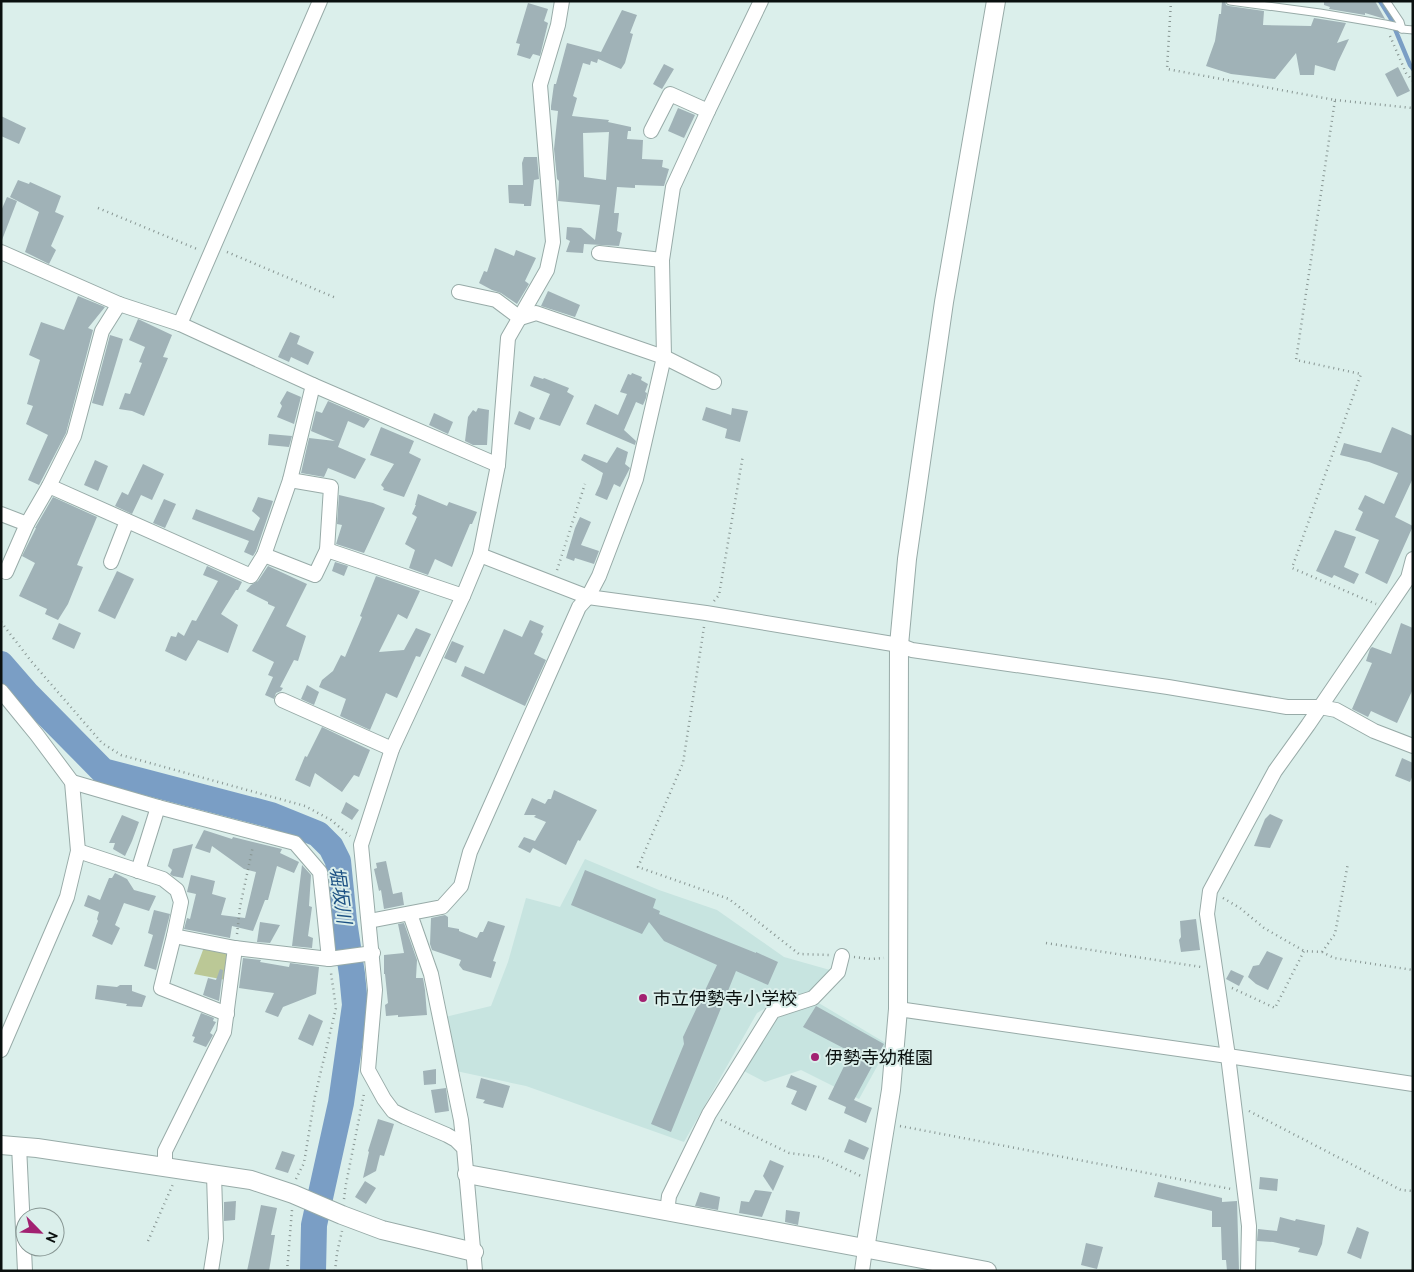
<svg xmlns="http://www.w3.org/2000/svg" width="1414" height="1272" font-family="Ubuntu,'Noto Sans JP',sans-serif">
  <rect width="100%" height="100%" fill="#dbefeb"/>
  <g fill="#c7e4e0">
    <path d="M585,859L659,890L717,910L784,957L830,970L806,995L778,1001L757,1013L684,1142L526,1086L456,1071L445,1017L491,1006L508,962L526,898L560,907Z"/>
    <path d="M817,1002L889,1045L859,1099L801,1070L765,1082L740,1069L774,1015Z"/>
  </g>
  <path fill="#bbc896" d="M206,942L235,948L231,981L194,974Z"/>
  <g fill="none" stroke-linecap="round" stroke-linejoin="round">
    <path stroke="#7a9ec5" stroke-width="4.5" d="M1380,1L1390,17L1410,65L1413,69"/>
    <path stroke="#7a9ec5" stroke-width="26" d="M1,664L28,695L103,771L271,815L318,834L331,847L338,861L344,921L352,974L355,1005L341,1103L314,1225L313,1271"/>
  </g>
  <g fill="#a0b2b7" fill-rule="evenodd">
    <path d="M1222,1H1225L1226,5L1229,6L1264,11L1263,25L1311,26L1314,18L1346,23L1337,43L1349,39L1338,62L1335,71L1315,65L1314,75H1300L1296,53L1275,79L1231,74L1206,66L1215,41L1219,14H1221Z"/>
    <path d="M1324,1H1375L1385,19L1365,13V15L1329,9L1330,7L1324,5Z"/>
    <path d="M528,3L548,9L544,21L548,23L540,56L533,54L530,59L517,55L520,44L516,43Z"/>
    <path d="M622,10L637,15L630,33L633,34L625,63L621,69L598,59L597,63L591,61L590,65L583,63L573,96L577,98L572,116L609,120L608,122L631,127V131H628L627,139L643,140L642,159L663,160L662,167L669,169L664,186L635,185V188L617,187L614,213H619L617,231L622,233L619,246L584,244L583,253L566,252L570,241L566,239L567,227L581,228L595,240L600,205L558,201L559,181L557,179L554,149L558,111L551,110V106L554,84H556L567,43L601,52L600,54ZM609,132L606,180L584,177L583,133Z"/>
    <path d="M664,64L674,69L662,89L653,84Z"/>
    <path d="M1398,67L1410,91L1397,97L1385,74Z"/>
    <path d="M678,108L695,115L684,138L668,131Z"/>
    <path d="M1,116L26,128L19,144L1,136Z"/>
    <path d="M524,157H537L539,179L534,180L531,206H524V204L509,203L508,185H523L522,163Z"/>
    <path d="M18,180L29,184L30,182L61,196L55,212L64,216L51,246L56,250L49,264L25,252L39,212L10,197Z"/>
    <path d="M7,197L17,201L2,240L1,211Z"/>
    <path d="M495,248L514,256L516,250L536,258L525,281L529,284L517,304L501,293L492,290L479,283L484,271L487,272Z"/>
    <path d="M548,291L580,305L575,317L541,306Z"/>
    <path d="M78,296L105,307L88,328L93,330L66,433L39,485L28,480L48,435L26,424L33,406L27,404L40,360L29,355L41,322L64,330Z"/>
    <path d="M138,319L172,335L163,357L168,358L144,416L132,411L119,409L125,393L130,394L142,363L139,362L145,347L129,340Z"/>
    <path d="M290,332L300,336L297,344L314,352L308,365L291,357L289,362L278,357Z"/>
    <path d="M110,335L123,339L103,406L92,403Z"/>
    <path d="M632,373L642,377L641,380L648,384L645,392L647,393L646,398L643,405L636,402L624,430L636,441L635,445L586,424L595,404L618,415L627,394L620,392L628,374L631,375Z"/>
    <path d="M534,376L543,379L544,378L569,388L567,392L574,396L560,426L539,419L550,394L530,386Z"/>
    <path d="M287,391L301,397L294,424L277,417L282,406L280,403Z"/>
    <path d="M328,401L370,419L364,428L348,421L338,447L366,459L355,479L328,468L324,477L301,473L309,438L335,441L311,431L316,411L322,413Z"/>
    <path d="M706,407L731,415L732,408L748,411L740,442L725,438L727,429L702,420Z"/>
    <path d="M478,408L489,410L487,445H473L465,441L468,417L473,410L476,412Z"/>
    <path d="M519,411L535,418L530,430L514,424Z"/>
    <path d="M434,413L453,422L448,434L429,425Z"/>
    <path d="M381,427L414,441L409,453L421,459L404,497L383,490L384,488L381,485L394,464L370,455Z"/>
    <path d="M1392,427L1413,436V478L1395,517L1413,526L1387,584L1365,573L1379,540L1355,530L1363,512L1358,509L1365,495L1384,504L1398,473L1369,462L1340,455L1344,443L1381,453Z"/>
    <path d="M269,434L292,436L289,447L268,445Z"/>
    <path d="M617,447L628,452L625,464L630,468L620,487L614,484L607,500L595,495L600,484L603,473L581,460L584,454L607,463Z"/>
    <path d="M95,460L108,466L98,491L84,485Z"/>
    <path d="M143,464L164,474L152,500L141,495L132,514L115,506L122,492L128,495Z"/>
    <path d="M418,494L447,506L449,502L477,512L472,524H470L452,567L435,559L428,575L409,568L415,550L405,544L417,517L412,514L416,505H415Z"/>
    <path d="M339,495L373,503L385,508L364,553L336,544L342,525L337,524Z"/>
    <path d="M53,497L97,517L77,565L83,567L68,604L58,620L45,614L47,609L19,596L35,563L22,556L36,528H35Z"/>
    <path d="M258,497L273,501L256,551L253,556L244,552L249,541L192,519L196,509L254,531L260,518L252,511Z"/>
    <path d="M164,499L176,504L165,528L153,523Z"/>
    <path d="M580,517L591,522L581,545L599,551L594,564L575,558L574,561L566,558L575,528Z"/>
    <path d="M1335,530L1356,537L1344,567L1359,574L1354,584L1334,575L1332,578L1316,571Z"/>
    <path d="M335,562L348,566L344,576L332,571Z"/>
    <path d="M207,566L242,582L238,590H236L221,614L238,625L228,653L198,640L186,661L165,651L171,636L176,637L178,632L184,636L192,620L196,621L218,581L203,575Z"/>
    <path d="M268,566L307,584L286,626L306,636L298,661L294,660L280,687L283,688L281,691L276,693L274,699L265,695L273,677L268,675L274,662L252,651L275,607L268,604V602L246,591L251,585L258,581Z"/>
    <path d="M117,571L134,579L115,619L98,611Z"/>
    <path d="M376,576L420,591L407,619L398,614L379,652L404,650L416,628L431,634L420,657L416,656L397,698L386,693L370,730L340,716L346,699L319,687L322,680L333,671L341,655L345,657L362,617L360,616Z"/>
    <path d="M530,620L544,626L541,632L543,634L534,654L546,660L525,706L461,676L465,666L484,674L504,629L522,637Z"/>
    <path d="M59,623L81,633L74,649L52,639Z"/>
    <path d="M1401,623L1413,628V689L1397,723L1371,711L1368,717L1352,709L1372,663L1366,661L1370,649L1372,647L1391,654Z"/>
    <path d="M452,641L464,646L456,663L444,658Z"/>
    <path d="M307,685L319,692L314,705L301,699Z"/>
    <path d="M322,727L370,750L359,777L354,775L342,792L315,773L310,787L295,780L305,756L307,757Z"/>
    <path d="M1402,758L1413,763V775L1410,782L1395,776Z"/>
    <path d="M554,790L597,810L580,841L578,840L566,865L533,848L530,853L518,847L524,837L535,841L546,822L534,817L536,815H524L532,798L545,804L548,799H551Z"/>
    <path d="M346,802L359,810L352,820L341,813Z"/>
    <path d="M1270,814L1283,820L1270,848L1254,846L1265,819Z"/>
    <path d="M122,815L139,822L132,841L125,856L113,849L115,843H109Z"/>
    <path d="M204,830L232,839L233,837L282,849L280,853L299,862L294,873L277,866L268,900H265L253,931L232,926L230,938L184,929L187,918L190,919L196,894L187,892L191,875L215,881L212,894L226,898L221,915L245,918L256,872L244,869L212,846L210,853L195,848Z"/>
    <path d="M193,844L183,878L173,876L170,874L172,870L168,866L173,849Z"/>
    <path d="M386,861L393,894L402,892L404,905L384,909L381,890L379,891L374,869L377,868L376,863Z"/>
    <path d="M302,865L311,875L309,906L312,907L308,936L313,938L312,948L292,946Z"/>
    <path d="M585,870L656,899L653,908L660,911L659,914L756,953V952L778,962L768,985L736,971L671,1132L651,1124L684,1044L683,1037L717,965L664,941L649,922L642,934L571,905Z"/>
    <path d="M115,873L127,879L134,890L156,896L149,911L124,903L115,925L120,928L112,945L92,936L98,921L97,919L99,912L84,906L88,895L100,900L109,878H112Z"/>
    <path d="M154,910L170,914L156,970L144,966L153,935L148,933Z"/>
    <path d="M445,915L448,917V927L459,929V931L477,938L480,932H483L488,921L505,926L493,961L496,962L491,978L463,970L459,965L461,960L432,950L430,944L431,918Z"/>
    <path d="M1196,919L1200,950L1181,952L1179,940L1181,937L1180,921Z"/>
    <path d="M260,922L280,925L270,943L257,942Z"/>
    <path d="M404,923L417,960L416,978H423L425,990L427,1015L398,1017V1015L386,1016L385,1005L388,1003L385,974H384V955L404,953L398,924Z"/>
    <path d="M1267,951L1283,958L1268,990L1256,984L1248,977L1253,966L1259,965Z"/>
    <path d="M243,958L261,960L260,962L289,967L290,963L319,967L316,994L283,1007L278,1017L265,1012L274,993L239,988Z"/>
    <path d="M220,969L223,970L219,1001L203,995L208,978L216,980Z"/>
    <path d="M1231,970L1244,976L1239,986L1226,979Z"/>
    <path d="M97,985L117,987L120,985H132V991L146,996L142,1007L126,1006L127,1004L95,999Z"/>
    <path d="M816,1006L884,1044L854,1100L872,1108L866,1123L844,1113L846,1107L828,1099L851,1052L803,1027Z"/>
    <path d="M201,1013L214,1018L213,1021L216,1022L210,1033L213,1035L206,1047L193,1042L195,1037L192,1036Z"/>
    <path d="M309,1014L323,1021L313,1046L298,1039Z"/>
    <path d="M436,1069V1084L424,1085L423,1071Z"/>
    <path d="M791,1075L817,1086L806,1111L791,1104L797,1091L786,1087Z"/>
    <path d="M481,1078L510,1086L503,1108L483,1103L485,1100L476,1098Z"/>
    <path d="M446,1088L449,1111L435,1113L431,1090Z"/>
    <path d="M378,1119L394,1124L384,1156L380,1155L376,1171L363,1178L369,1152L368,1151Z"/>
    <path d="M849,1139L869,1148L864,1160L844,1152Z"/>
    <path d="M282,1151L295,1155L288,1173L275,1169Z"/>
    <path d="M770,1160L784,1166L773,1191L763,1176Z"/>
    <path d="M1260,1177L1278,1179L1277,1191L1259,1189Z"/>
    <path d="M365,1181L376,1188L366,1204L355,1197Z"/>
    <path d="M1158,1182L1222,1198V1202L1237,1201L1239,1270L1227,1271L1226,1260H1222L1221,1227H1212V1211L1154,1197Z"/>
    <path d="M755,1190L772,1192L762,1217L739,1213L741,1201L749,1202Z"/>
    <path d="M700,1192L720,1197L718,1210L695,1206Z"/>
    <path d="M236,1201L235,1220L224,1221V1202Z"/>
    <path d="M261,1205L277,1208L271,1235H275L269,1271H247Z"/>
    <path d="M786,1210L800,1212L798,1225L785,1222Z"/>
    <path d="M1280,1217L1295,1221L1296,1219L1325,1225L1322,1244L1317,1256L1298,1252L1300,1248L1273,1242L1257,1241L1258,1229L1277,1231Z"/>
    <path d="M1357,1227L1369,1232L1361,1259L1347,1253Z"/>
    <path d="M1086,1243L1103,1247L1097,1269L1081,1265Z"/>
  </g>
  <g fill="none" stroke-linecap="round" stroke-linejoin="round">
    <g stroke="#98aba8" stroke-width="9">
      <g id="service">
        <path d="M1230,1L1320,13L1385,24L1399,27L1402,29L1413,30"/>
        <path d="M1386,1L1400,22L1402,29"/>
      </g>
    </g>
    <g stroke="#98aba8" stroke-width="16">
      <g id="minor">
        <path d="M651,131L670,94L708,111"/>
        <path d="M1,252L119,304L180,324L313,385L498,465"/>
        <path d="M599,253L662,260"/>
        <path d="M459,292L496,300L520,318L536,313L655,354L664,357L714,382"/>
        <path d="M180,324L320,1"/>
        <path d="M290,480L331,487L327,550"/>
        <path d="M49,486L251,576L264,555L290,480L313,385"/>
        <path d="M1,514L27,524L49,486L74,436L102,331L119,304"/>
        <path d="M264,555L315,575L327,550L463,596"/>
        <path d="M480,555L588,597L706,613L899,645L912,650L1168,687L1287,707H1320L1336,710L1374,731L1413,746"/>
        <path d="M111,562L127,521"/>
        <path d="M6,572L27,524"/>
        <path d="M1,691L37,735L72,782L78,851L67,897L1,1050"/>
        <path d="M282,700L392,749"/>
        <path d="M72,782L158,807L295,843L320,872L329,959"/>
        <path d="M78,851L163,879L177,890L181,902L174,936L235,948L329,959L373,953"/>
        <path d="M138,871L158,807"/>
        <path d="M410,914L431,974L461,1120L464,1148"/>
        <path d="M369,921L442,907L461,886L470,852L579,607L588,597L599,576L636,479L664,357L662,260L673,187L708,111L761,1"/>
        <path d="M174,936L161,988L227,1014"/>
        <path d="M898,1009L1228,1056L1413,1084"/>
        <path d="M19,1146L25,1271"/>
        <path d="M165,1167V1151L224,1032L235,948"/>
        <path d="M667,1212L669,1196L709,1114L773,1011L813,998L838,972L842,956"/>
        <path d="M211,1271L216,1239L214,1175"/>
        <path d="M475,1271L464,1148L456,1140L447,1135L405,1117L393,1111L384,1099L368,1070L375,990L361,845L392,749L463,596L480,555L498,465L508,338L547,270L553,242L540,85L558,25L562,1"/>
        <path d="M862,1271L865,1249"/>
        <path d="M1248,1271L1249,1226L1228,1056L1207,914L1210,891L1275,771L1308,725L1408,578L1413,559"/>
      </g>
    </g>
    <g stroke="#98aba8" stroke-width="20">
      <g id="tertiary">
        <path d="M1,1145L37,1148L251,1180L293,1194L342,1215L382,1230L474,1252"/>
        <path d="M467,1174L987,1271"/>
        <path d="M865,1249L891,1090L898,1009L899,645L907,559L944,302L996,1"/>
      </g>
    </g>
    <g stroke="#889693" stroke-width="2.5" stroke-dasharray="1 4" stroke-linecap="butt">
      <path d="M1171,1L1167,69L1335,100L1296,360L1361,374L1292,568L1376,604"/>
      <path d="M1390,36L1406,73L1413,81"/>
      <path d="M1335,100L1413,108"/>
      <path d="M98,208L197,249"/>
      <path d="M227,252L336,298"/>
      <path d="M557,570L585,484"/>
      <path d="M714,601L719,595L743,455"/>
      <path d="M1,622L31,661L102,743L121,755L305,806L331,820L350,836"/>
      <path d="M704,627L683,763L638,867L729,899L799,954L829,955"/>
      <path d="M1223,898L1240,908L1264,928L1304,951L1322,952L1334,958L1413,970"/>
      <path d="M237,934L240,907L253,846"/>
      <path d="M1046,943L1201,967"/>
      <path d="M1322,952L1335,934L1348,863"/>
      <path d="M854,957L871,959L884,958"/>
      <path d="M1232,988L1275,1008L1304,951"/>
      <path d="M1249,1111L1401,1190L1413,1191"/>
      <path d="M721,1120L789,1153L820,1157L861,1176"/>
      <path d="M900,1126L1231,1189"/>
      <path d="M296,1179L304,1163L315,1096L336,1008L331,973"/>
      <path d="M344,1199L346,1184L364,1094"/>
      <path d="M148,1241L173,1184"/>
      <path d="M287,1271L292,1210"/>
      <path d="M335,1271L337,1253L342,1231"/>
    </g>
    <use href="#service" stroke="#fff" stroke-width="7"/>
    <use href="#minor" stroke="#fff" stroke-width="14"/>
    <use href="#tertiary" stroke="#fff" stroke-width="18"/>
  </g>
  <g fill="#a22171" stroke="#dbefeb" stroke-width="2">
    <circle cx="643" cy="998" r="5"/>
    <circle cx="815" cy="1057" r="5"/>
  </g>
  <g text-anchor="middle" dominant-baseline="central" stroke-width="4" stroke-linejoin="round" paint-order="stroke">
    <g font-size="18" fill="#0a100f" stroke="#dbefeb" text-anchor="start">
      <text x="653" y="998">市立伊勢寺小学校</text>
      <text x="825" y="1057">伊勢寺幼稚園</text>
    </g>
    <g font-size="19" font-style="italic" fill="#1c5183" stroke="#dbefeb">
      <text transform="translate(341 895) rotate(82)">堀坂川</text>
    </g>
  </g>
  <rect width="1414" height="1272" fill="none" stroke="#0a100f" stroke-width="5"/>
  <g transform="translate(40 1232) rotate(114)"><circle r="24" fill="#dbefeb" stroke="#879693"/>
  <path d="M0-4L9 19L0 12L-9 19Z" fill="#a22171"/>
  <text y="-8" font-size="14" font-weight="bold" text-anchor="middle" fill="#0a100f">N</text>
  </g>
</svg>
